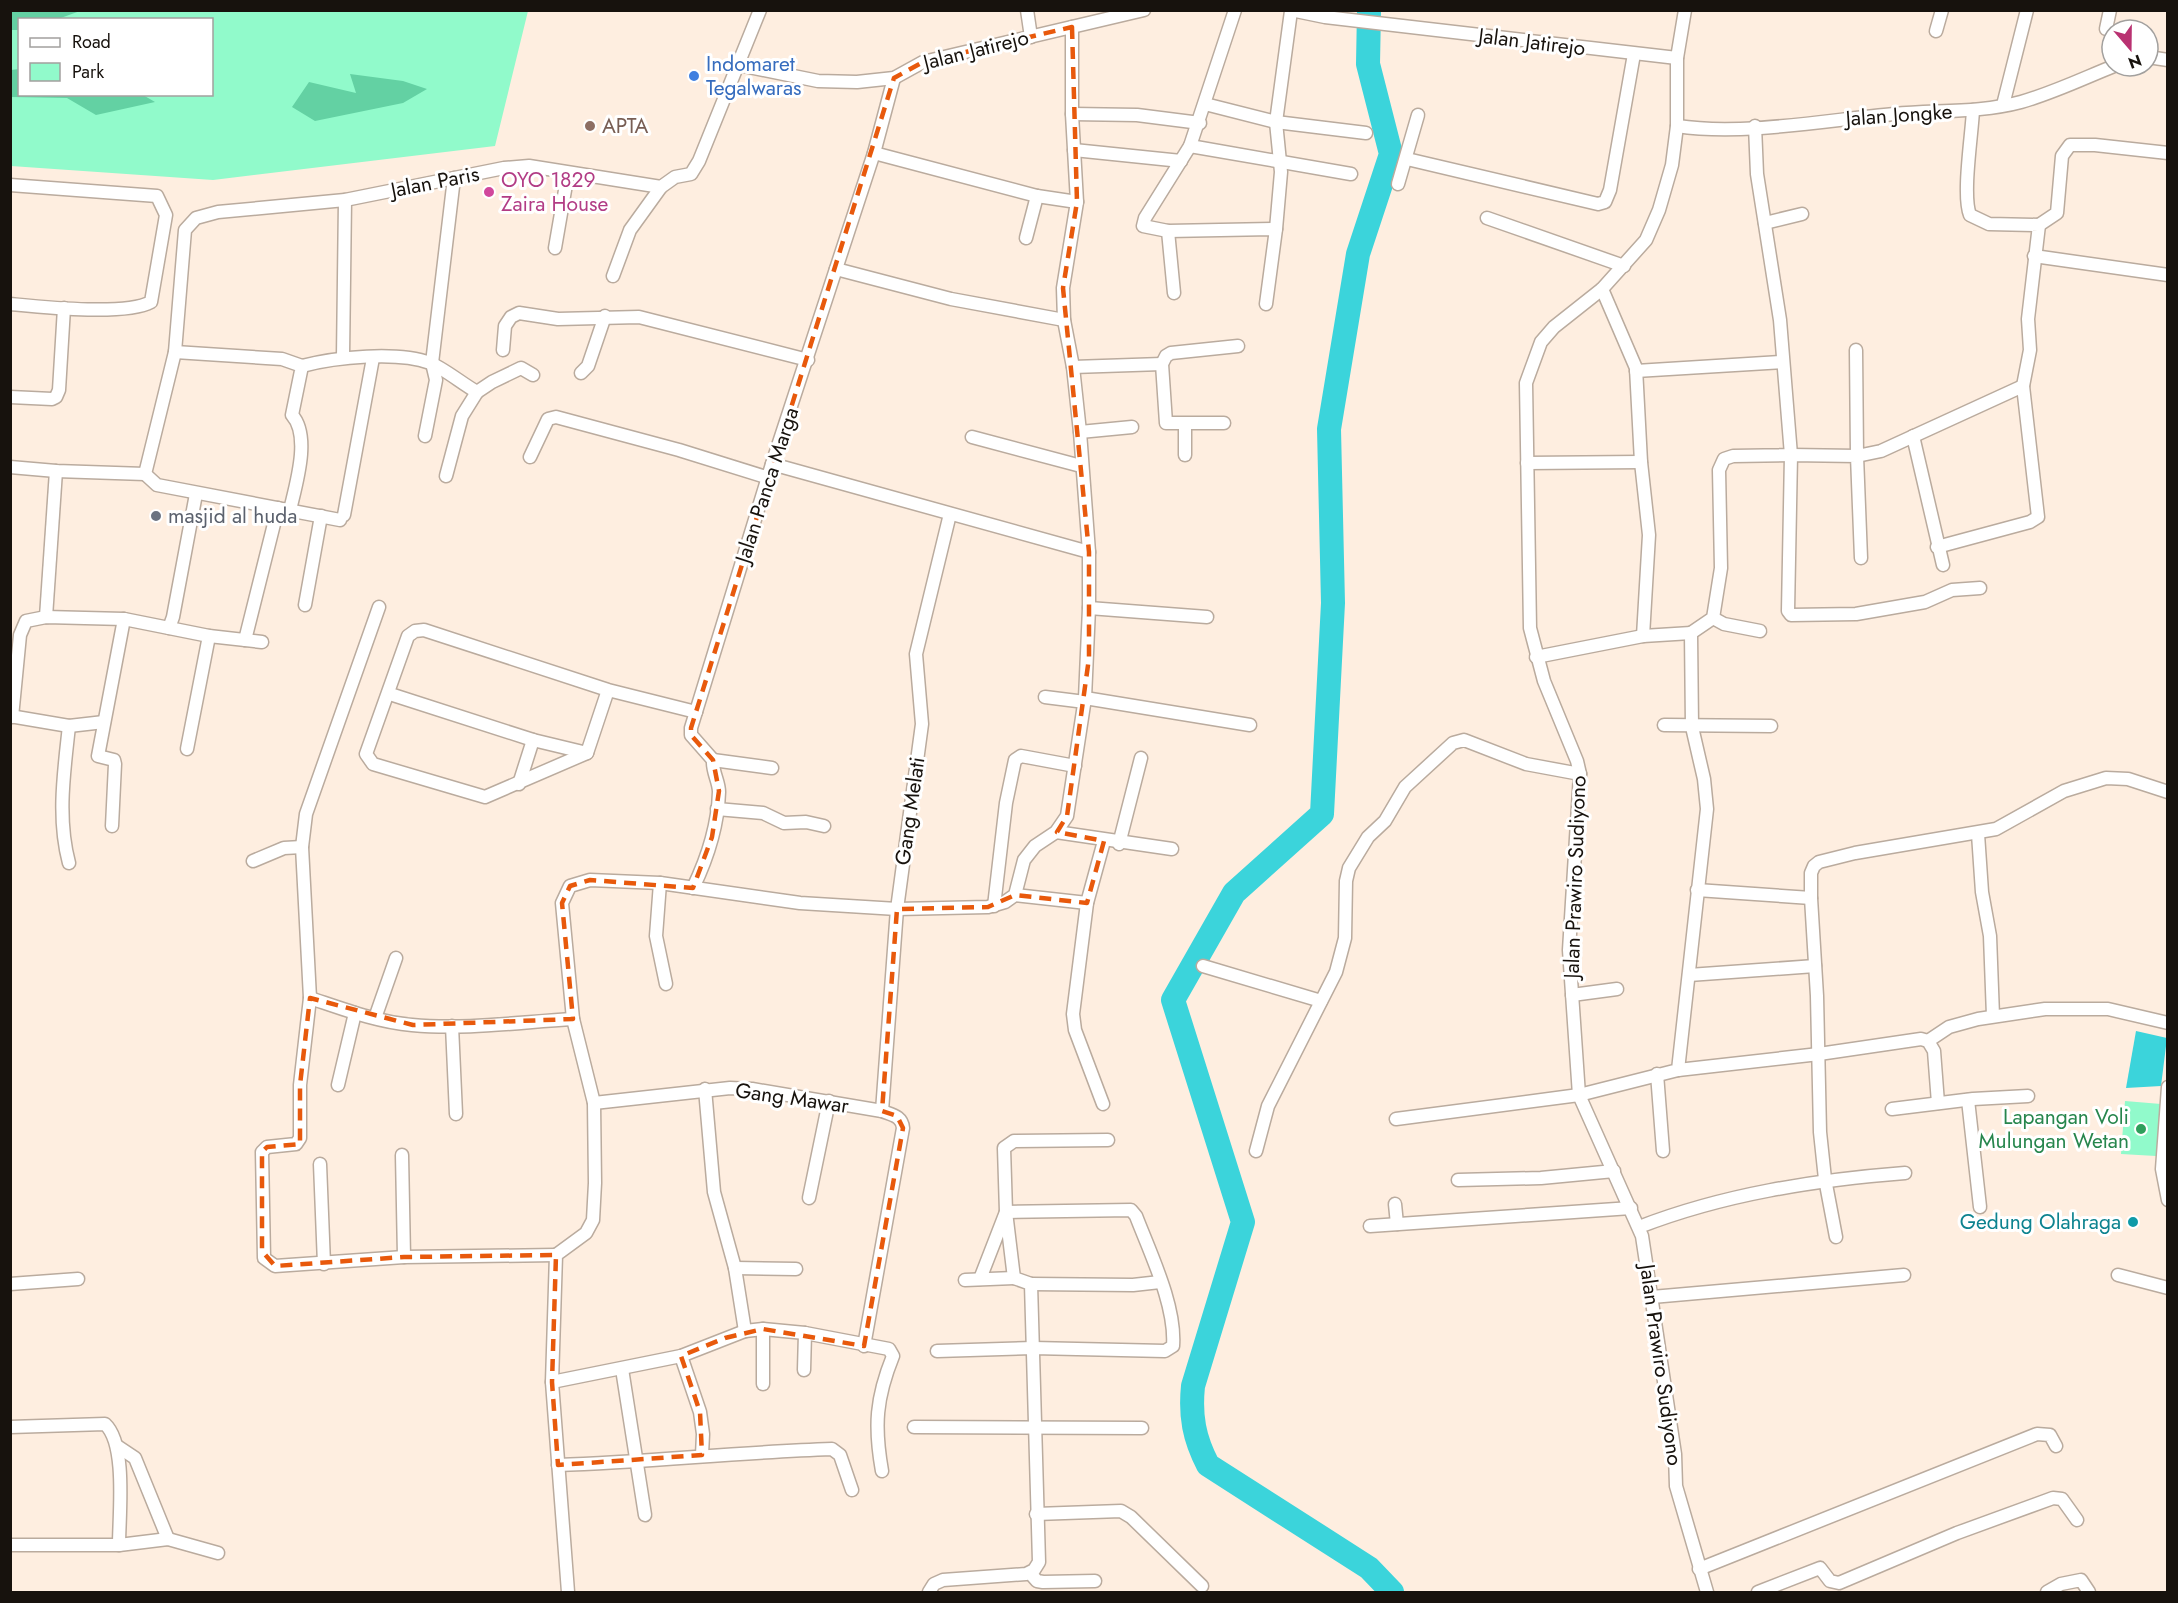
<svg xmlns="http://www.w3.org/2000/svg" width="2178" height="1603" font-family="Jost,sans-serif">
  <rect width="100%" height="100%" fill="#feeee0"/>
  <g fill="#91facb" fill-rule="evenodd">
    <path d="M10,11H528L495,146L213,180L11,166ZM20,20H212V94H20Z"/>
    <path d="M2125,1101L2161,1104L2156,1156L2121,1154Z"/>
  </g>
  <g fill="#63d1a3">
    <path d="M10,11L11,10L80,11L58,19L20,20L19,30H11Z"/>
    <path d="M19,69L20,94L143,95L155,102L96,115L67,98L11,97V70Z"/>
    <path d="M350,74L403,81L427,89L403,103L315,121L292,107L309,82L356,93Z"/>
  </g>
  <path fill="#3bd4db" d="M2136,1031L2167,1038L2161,1086L2126,1088Z"/>
  <g fill="none" stroke-linecap="round" stroke-linejoin="round">
    <path stroke="#3bd4db" stroke-width="24" d="M1369,10L1368,64L1391,154L1358,254L1329,429L1333,603L1322,814L1234,893L1173,1000L1243,1222L1193,1386C1190,1416 1194,1438 1208,1465L1369,1568L1392,1592"/>
    <g stroke="#baab9e" stroke-width="15">
      <g id="minor">
        <path d="M1027,10L1031,37"/>
        <path d="M1235,10L1190,146L1145,218L1143,226L1168,231L1276,229L1266,304"/>
        <path d="M1291,10L1325,17L1677,58"/>
        <path d="M1685,10L1677,58V126L1672,165L1659,210L1646,240L1602,289L1554,327L1541,342L1526,383L1530,628L1544,681L1577,761L1580,774L1569,950L1579,1095L1642,1236L1675,1454L1676,1486L1707,1592"/>
        <path d="M2106,29L2110,10"/>
        <path d="M1936,31L1942,10"/>
        <path d="M2148,57L2168,60"/>
        <path d="M739,65L818,81L857,82L894,78L923,62L1144,10"/>
        <path d="M1205,104L1276,122L1366,133"/>
        <path d="M2003,105L2027,10"/>
        <path d="M1072,114L1137,115L1200,123"/>
        <path d="M1677,126C1743,136 1827,120 1894,114C1937,110 1980,113 2021,102C2053,93 2084,78 2114,66"/>
        <path d="M1190,146L1351,174"/>
        <path d="M1074,150L1181,161"/>
        <path d="M874,153L1037,196L1077,202"/>
        <path d="M1407,159L1598,204L1605,202L1610,190L1634,54"/>
        <path d="M1398,184L1418,115"/>
        <path d="M10,185L157,196L166,215L151,302C125,316 42,307 10,304"/>
        <path d="M1487,218L1624,266"/>
        <path d="M1765,223L1802,214"/>
        <path d="M2039,225L2057,213L2062,156L2070,145H2095L2168,153"/>
        <path d="M1276,229L1281,172L1276,122L1291,11"/>
        <path d="M1168,231L1174,293"/>
        <path d="M1026,238L1037,196"/>
        <path d="M555,248L568,173"/>
        <path d="M2034,256L2168,275"/>
        <path d="M836,269L951,299L1064,320"/>
        <path d="M613,276L630,230L661,187"/>
        <path d="M1602,289L1636,368L1641,462L1649,535L1643,636"/>
        <path d="M503,350L505,326L511,317L519,313L558,319L639,317L808,360"/>
        <path d="M1856,350L1857,456L1881,451L2023,386"/>
        <path d="M175,352L282,359L302,366L292,415C311,436 296,484 290,510"/>
        <path d="M343,357L345,200"/>
        <path d="M302,366C336,357 398,351 430,363C442,367 464,385 477,392L492,382L521,368L533,375"/>
        <path d="M1073,367L1162,364"/>
        <path d="M1636,371L1782,362"/>
        <path d="M581,373L588,366L605,316"/>
        <path d="M10,397L52,399L56,397L59,390L64,308"/>
        <path d="M1224,423H1166L1162,364L1166,356L1171,353L1238,346"/>
        <path d="M1185,425V455"/>
        <path d="M1080,432L1132,427"/>
        <path d="M425,436L436,380L432,363L454,178"/>
        <path d="M1913,436L1943,565"/>
        <path d="M972,437L1081,466"/>
        <path d="M530,457L548,419L556,417L679,450L769,478"/>
        <path d="M1527,463L1641,462"/>
        <path d="M772,464L1089,552"/>
        <path d="M10,467L56,471L145,474"/>
        <path d="M446,476L462,416L477,392"/>
        <path d="M344,515L373,358"/>
        <path d="M340,520L157,485L145,474L175,352L185,230L196,218L218,212L345,200L504,168L529,166L661,187L675,177L691,174L699,161L760,10"/>
        <path d="M1937,547L2030,522L2038,517L2023,386L2030,350L2028,319L2039,225L1989,224L1970,215C1962,195 1972,134 1973,110"/>
        <path d="M1861,558L1857,456L1791,455L1788,611L1791,615L1856,614L1925,602L1952,590L1980,588"/>
        <path d="M305,605L321,516"/>
        <path d="M379,607L306,814L302,847L310,998L300,1085V1138L296,1144L267,1147L262,1152L264,1258L275,1266L404,1257L556,1255"/>
        <path d="M1089,608L1207,617"/>
        <path d="M46,617L56,471"/>
        <path d="M1713,618L1724,624L1760,631"/>
        <path d="M169,628L209,636L262,642"/>
        <path d="M245,640L278,508"/>
        <path d="M1536,657L1643,636L1691,633"/>
        <path d="M608,690L587,753L485,797L373,764L366,754L408,636L415,631L424,630L608,690L696,712"/>
        <path d="M390,694L533,740L587,753"/>
        <path d="M1045,697L1085,702"/>
        <path d="M1085,698L1250,725"/>
        <path d="M10,716L69,726L104,722"/>
        <path d="M12,717L20,635L26,621L46,617L124,619L169,628L173,617L196,494"/>
        <path d="M1664,725L1771,726"/>
        <path d="M187,749L209,636"/>
        <path d="M713,760L772,768"/>
        <path d="M519,784L533,740"/>
        <path d="M717,809L763,813L784,823L806,822L824,826"/>
        <path d="M112,826L115,764L114,760L98,756L124,619"/>
        <path d="M1056,832L1172,849"/>
        <path d="M1978,834L1982,892L1990,936L1993,1016"/>
        <path d="M1119,844L1141,758"/>
        <path d="M253,861L284,848L302,847"/>
        <path d="M69,863C57,818 64,772 69,726"/>
        <path d="M660,883L656,936L666,984"/>
        <path d="M693,888C707,859 718,825 719,792C719,781 712,772 713,760L691,735V728L772,464L874,153L894,78"/>
        <path d="M1697,890L1811,898"/>
        <path d="M1015,895L1087,903"/>
        <path d="M994,906L1006,803L1015,760L1021,756L1075,766"/>
        <path d="M1203,966L1321,1001"/>
        <path d="M1689,975L1815,966"/>
        <path d="M1572,995L1617,989"/>
        <path d="M310,998C343,1009 377,1022 412,1025C465,1030 520,1022 573,1019"/>
        <path d="M375,1018L396,958"/>
        <path d="M452,1026L456,1114"/>
        <path d="M1928,1041L1949,1027L1978,1019L2045,1009H2108L2168,1023"/>
        <path d="M1678,1070L1819,1054L1921,1039L1928,1041L1934,1051L1938,1103"/>
        <path d="M1657,1074L1663,1151"/>
        <path d="M338,1085L355,1013"/>
        <path d="M2168,1087L2162,1169L2168,1200"/>
        <path d="M705,1089L714,1192L735,1268L745,1331"/>
        <path d="M1968,1100L1980,1207"/>
        <path d="M594,1103L730,1088L752,1089L882,1111C892,1115 902,1116 903,1128L864,1346"/>
        <path d="M1103,1104L1075,1030L1073,1014L1087,903L1104,841"/>
        <path d="M1892,1109L1973,1099L2028,1096"/>
        <path d="M882,1111L897,909L922,724L916,654L950,514"/>
        <path d="M1396,1119L1579,1095L1678,1070L1707,809L1704,779L1692,727L1691,633L1713,618L1721,568L1719,470L1724,459L1733,456L1791,455L1780,320L1757,174L1755,126"/>
        <path d="M1256,1151L1268,1106L1336,972L1345,938L1346,881L1349,868L1368,837L1385,821L1405,787L1453,743L1464,740L1526,764L1580,774"/>
        <path d="M402,1155L404,1257"/>
        <path d="M320,1164L324,1264"/>
        <path d="M1458,1180L1541,1178L1614,1171"/>
        <path d="M809,1198L829,1101"/>
        <path d="M1395,1204L1397,1224"/>
        <path d="M1370,1226L1631,1208"/>
        <path d="M1639,1227C1724,1194 1815,1180 1905,1173"/>
        <path d="M1836,1237L1825,1179L1820,1132L1817,996L1811,898V873L1814,866L1819,862L1855,853L1996,829L2064,791L2106,778L2128,779L2168,792"/>
        <path d="M735,1268L796,1269"/>
        <path d="M2118,1275L2168,1288"/>
        <path d="M965,1280L1014,1278"/>
        <path d="M10,1284L78,1279"/>
        <path d="M1031,1284L1133,1285L1160,1282"/>
        <path d="M1652,1297L1904,1275"/>
        <path d="M937,1351L1033,1348L1165,1351L1173,1346C1176,1306 1151,1255 1136,1216L1131,1210L1006,1212L980,1279"/>
        <path d="M681,1356L700,1412L703,1434L702,1455"/>
        <path d="M622,1369L645,1515"/>
        <path d="M804,1370L805,1333"/>
        <path d="M552,1382L681,1356L745,1331L763,1329L805,1333L889,1349L893,1356C876,1398 874,1426 882,1471"/>
        <path d="M763,1384V1329"/>
        <path d="M10,1427L105,1424C127,1444 119,1515 119,1545"/>
        <path d="M914,1427L1142,1428"/>
        <path d="M117,1446L135,1458L168,1539"/>
        <path d="M558,1465C650,1462 740,1452 832,1449L840,1455L852,1490"/>
        <path d="M1036,1514L1121,1511L1131,1517L1202,1586"/>
        <path d="M10,1545H119L168,1539L218,1553"/>
        <path d="M1699,1569L2037,1434L2050,1435L2056,1446"/>
        <path d="M1030,1573L1037,1581L1043,1582L1095,1581"/>
        <path d="M568,1592L552,1382L556,1255L586,1233L593,1220L595,1183L594,1103L573,1019L562,903L570,886L590,880L660,883L800,903L897,909L988,907L1005,902L1015,895L1024,860L1035,846L1056,832L1067,816L1085,698L1089,608V552L1080,432L1073,367L1064,320L1063,288L1077,202L1072,114V27"/>
        <path d="M929,1592L934,1584L943,1580L1026,1574L1034,1570L1039,1562L1031,1284L1014,1278L1006,1212L1004,1148L1014,1141L1108,1140"/>
        <path d="M1758,1592L1820,1568L1830,1581L1839,1583L1957,1533L2053,1498L2062,1499L2077,1520"/>
        <path d="M2047,1592L2061,1584L2081,1580L2089,1592"/>
      </g>
    </g>
    <use href="#minor" stroke="#fff" stroke-width="12"/>
  </g>
  <path fill="none" stroke="#e8590c" stroke-width="4.5" stroke-dasharray="12 8" stroke-linejoin="round" d="M1072,27L1077,202L1063,288L1089,552V658L1067,816L1057,832L1104,841L1087,903L1015,895L988,907L897,909L882,1111L897,1116L903,1128L864,1346L763,1329L725,1338L681,1356L700,1412L702,1455L558,1465L552,1382L556,1255L404,1257L275,1266L262,1251V1152L267,1147L300,1144V1085L310,998L413,1025L573,1019L562,903L570,886L590,880L693,888L712,837L719,791L713,760L691,735V728L894,78L923,62Z"/>
  <circle fill="#3f7fe0" stroke="#fff" stroke-width="2" cx="694" cy="76" r="6"/>
  <circle fill="#8d6e63" stroke="#fff" stroke-width="2" cx="590" cy="126" r="6"/>
  <circle fill="#d1479c" stroke="#fff" stroke-width="2" cx="489" cy="192" r="6"/>
  <circle fill="#6b7280" stroke="#fff" stroke-width="2" cx="156" cy="516" r="6"/>
  <circle fill="#2e9e5b" stroke="#fff" stroke-width="2" cx="2141" cy="1129" r="6"/>
  <circle fill="#0f9aa8" stroke="#fff" stroke-width="2" cx="2133" cy="1222" r="6"/>
  <g text-anchor="middle" dominant-baseline="central" stroke-width="6" stroke-linejoin="round" paint-order="stroke">
    <g font-size="21" fill="#17120d" stroke="#fff">
      <text transform="translate(1532 42) rotate(7)">Jalan Jatirejo</text>
      <text transform="translate(976 50) rotate(-14)">Jalan Jatirejo</text>
      <text transform="translate(1899 115) rotate(-4)">Jalan Jongke</text>
      <text transform="translate(435 182) rotate(-11)">Jalan Paris</text>
      <text transform="translate(767 485) rotate(-72)">Jalan Panca Marga</text>
      <text transform="translate(910 811) rotate(-82)">Gang Melati</text>
      <text transform="translate(1575 877) rotate(-88)">Jalan Prawiro Sudiyono</text>
      <text transform="translate(792 1098) rotate(8)">Gang Mawar</text>
      <text transform="translate(1661 1365) rotate(82)">Jalan Prawiro Sudiyono</text>
    </g>
    <g font-size="21" fill="#366cbe" stroke="#fff" text-anchor="start">
      <text x="706" y="64">Indomaret<tspan x="706" dy="24">Tegalwaras</tspan></text>
    </g>
    <g font-size="21" fill="#785e54" stroke="#fff" text-anchor="start">
      <text x="602" y="126">APTA</text>
    </g>
    <g font-size="21" fill="#b23c85" stroke="#fff" text-anchor="start">
      <text x="501" y="180">OYO 1829<tspan x="501" dy="24">Zaira House</tspan></text>
    </g>
    <g font-size="21" fill="#5b616d" stroke="#fff" text-anchor="start">
      <text x="168" y="516">masjid al huda</text>
    </g>
    <g font-size="21" fill="#27864d" stroke="#fff" text-anchor="end">
      <text x="2129" y="1117">Lapangan Voli<tspan x="2129" dy="24">Mulungan Wetan</tspan></text>
    </g>
    <g font-size="21" fill="#0d838f" stroke="#fff" text-anchor="end">
      <text x="2121" y="1222">Gedung Olahraga</text>
    </g>
  </g>
  <rect width="2178" height="1603" fill="none" stroke="#17120d" stroke-width="24"/>
  <rect x="18" y="18" width="195" height="78" fill="#ffffff" stroke="#a2a09e" stroke-width="1.5"/>
  <rect x="30" y="38" width="30" height="9" fill="#ffffff" stroke="#a2a09e" stroke-width="1.5"/>
  <text x="72" y="48" font-size="18" fill="#17120d">Road</text>
  <rect x="30" y="63" width="30" height="18" fill="#91facb" stroke="#a2a09e" stroke-width="1.5"/>
  <text x="72" y="78" font-size="18" fill="#17120d">Park</text>
  <g transform="translate(2130 48) rotate(160)"><circle r="28" fill="#ffffff" stroke="#a2a09e" stroke-width="1.5"/>
  <path d="M0-4.5L10 22L0 15L-10 22Z" fill="#b93171"/>
  <text y="-9" font-size="16" font-weight="bold" text-anchor="middle" fill="#17120d">N</text>
  </g>
</svg>
